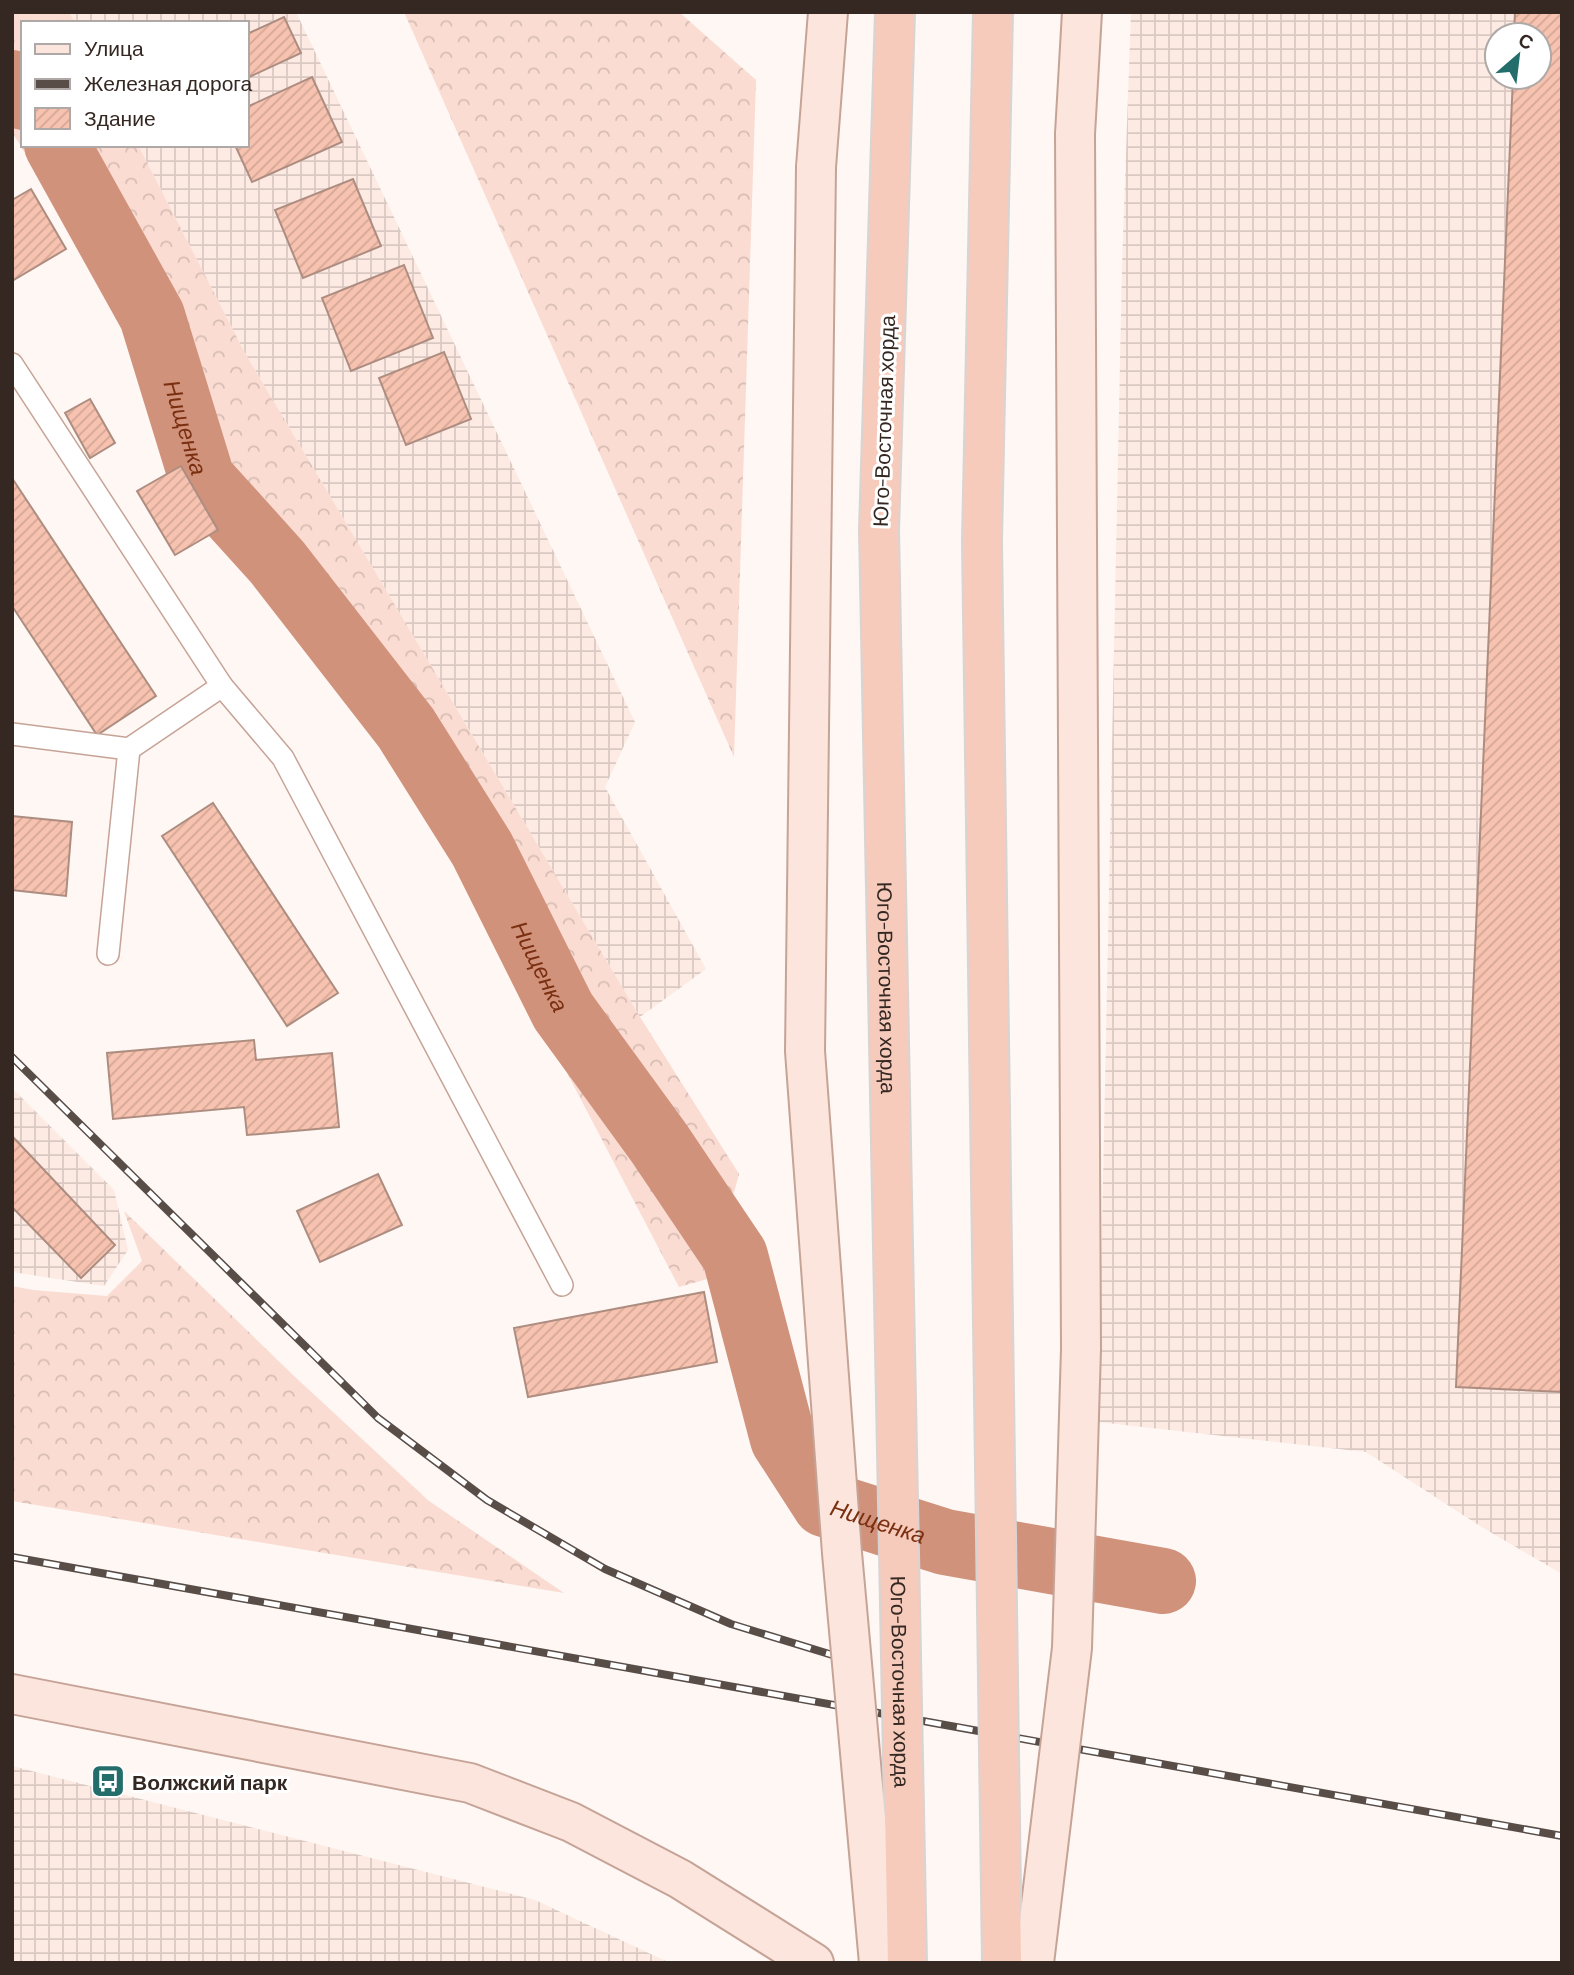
<svg xmlns="http://www.w3.org/2000/svg" width="1574" height="1975" font-family="Barlow,sans-serif">
  <defs>
    <pattern id="industrial-grid" width="8" height="8" patternUnits="userSpaceOnUse" patternTransform="scale(1.75)"><rect width="8" height="8" fill="#fceae3"/><path d="M0 4h8M4 0v8" fill="none" stroke="#d9c9c2"/></pattern>
    <pattern id="forest-crowns" width="20" height="18" patternUnits="userSpaceOnUse" patternTransform="scale(1.75)"><rect width="20" height="18" fill="#fadcd2"/><path d="M2 6a3 3 0 1 1 6 0M12 15a3 3 0 1 1 6 0" fill="none" stroke="#d7bdb4"/></pattern>
    <pattern id="building-hatch" width="6" height="6" patternUnits="userSpaceOnUse" patternTransform="scale(1.75)"><rect width="6" height="6" fill="#f7c2af"/><path d="M-1 1l2-2M0 6l6-6M5 7l2-2" fill="none" stroke="#d4a796"/></pattern>
  </defs>
  <rect width="100%" height="100%" fill="#fef7f4"/>
  <g fill="url(#industrial-grid)" fill-rule="evenodd">
    <path d="M69,12H296L635,722L605,787L706,969L640,1017L245,353L138,145H247V23H75Z"/>
    <path d="M1131,12H1562V1574L1480,1526L1366,1452L1098,1422L1122,266ZM1497,35H1539V77H1497Z"/>
    <path d="M12,1088L114,1190L128,1250L104,1286L12,1272Z"/>
    <path d="M12,1766L535,1900L670,1963H12Z"/>
  </g>
  <g fill="url(#forest-crowns)">
    <path d="M12,12H69L75,23H23V145H138L245,353L640,1017L739,1174L711,1278L679,1287L441,832L12,132Z"/>
    <path d="M404,12H679L756,80L734,757Z"/>
    <path d="M124,1211L293,1375L429,1501L564,1593L12,1501V1286L33,1290L107,1296L142,1261Z"/>
  </g>
  <g fill="none" stroke-linecap="round" stroke-linejoin="round">
    <g stroke="#d1927c" stroke-width="66">
      <path d="M12,83L23,97"/>
      <path id="s1" d="M57,145L152,316L202,479L277,562L406,728L482,849L563,1011L659,1143L735,1256L783,1439L825,1504L945,1542L1163,1581"/>
    </g>
  </g>
  <g fill="url(#building-hatch)" stroke="#ae8d81" stroke-width="2">
    <path d="M1515,12H1562V1392L1456,1387L1513,77H1539V35H1514Z"/>
    <path d="M284,17L301,53L247,78V34Z"/>
    <path d="M312,77L342,142L252,182L235,145H247V107Z"/>
    <path d="M353,179L381,246L303,278L275,210Z"/>
    <path d="M31,189L66,249L12,281V200Z"/>
    <path d="M404,265L433,338L351,371L322,298Z"/>
    <path d="M444,352L471,419L406,445L379,378Z"/>
    <path d="M90,399L115,443L90,458L65,413Z"/>
    <path d="M181,466L218,530L175,555L137,491Z"/>
    <path d="M12,478L156,696L97,735L12,606Z"/>
    <path d="M213,803L338,993L287,1026L162,836Z"/>
    <path d="M12,816L72,822L66,896L12,890Z"/>
    <path d="M254,1040L256,1060L332,1053L339,1127L247,1135L244,1107L113,1119L107,1053Z"/>
    <path d="M12,1136L115,1245L81,1278L12,1207Z"/>
    <path d="M378,1174L402,1225L320,1262L297,1211Z"/>
    <path d="M704,1292L717,1362L528,1397L514,1328Z"/>
  </g>
  <g fill="none" stroke-linecap="round" stroke-linejoin="round">
    <g stroke="#c6a397" stroke-width="24">
      <g id="lane">
        <path d="M12,364L222,686L129,749L12,734"/>
        <path d="M222,686L283,758L562,1285"/>
        <path d="M108,954L129,749"/>
      </g>
    </g>
    <g stroke="#c6a397" stroke-width="42">
      <g id="secondary">
        <path d="M1075,134L1082,12"/>
        <path d="M816,167L828,12"/>
        <path d="M12,1694L470,1783L571,1822L680,1879L814,1963"/>
      </g>
    </g>
    <use href="#lane" stroke="#fff" stroke-width="21"/>
    <use href="#secondary" stroke="#fbe5dd" stroke-width="38"/>
    <g stroke="#594d48" stroke-width="8">
      <g id="rail">
        <path d="M12,1057L378,1418L487,1500L605,1569L731,1624L862,1664"/>
        <path d="M12,1557L1562,1836"/>
      </g>
    </g>
    <use href="#rail" stroke="#fff" stroke-width="5" stroke-dasharray="16" stroke-linecap="butt"/>
    <g stroke="#c6a397" stroke-width="42" stroke-linecap="butt">
      <g id="secondary-bridge">
        <path d="M816,167L805,1051L842,1553L879,1963"/>
        <path d="M1034,1963L1072,1648L1081,1349L1075,134"/>
      </g>
    </g>
    <g stroke="#d7d4d3" stroke-width="42" stroke-linecap="butt">
      <g id="primary-bridge">
        <path id="s2" d="M895,12L879,530L907,1963"/>
        <path d="M993,12L982,541L1002,1963"/>
      </g>
    </g>
    <use href="#secondary-bridge" stroke="#fbe5dd" stroke-width="38"/>
    <use href="#primary-bridge" stroke="#f7cbbc" stroke-width="38"/>
  </g>
  <defs>
    <g id="bus-square" transform="scale(1.75)"><rect x="-9" y="-9" width="18" height="18" rx="4" fill="#236d6a" stroke="#fff"/><path d="M-5-6H5V4H4V6H2V4H-2V6H-4V4H-5ZM-3.5-4V0h7V-4ZM-3.5 1.2v1.5H-2V1.2ZM2 1.2v1.5H3.5V1.2Z" fill="#fff"/></g>
  </defs>
  <g fill-rule="evenodd">
    <use href="#bus-square" x="108" y="1781"/>
  </g>
  <g text-anchor="middle" dominant-baseline="central" stroke-width="6" stroke-linejoin="round" paint-order="stroke">
    <g font-size="21" fill="#352823" stroke="#fff">
      <text transform="translate(883 421) rotate(-88)">Юго-Восточная хорда</text>
      <text stroke="none"><textPath href="#s2" startOffset="976">Юго-Восточная хорда</textPath></text>
      <text stroke="none"><textPath href="#s2" startOffset="1670">Юго-Восточная хорда</textPath></text>
    </g>
    <g font-size="21" font-weight="bold" fill="#352823" stroke="#fff" text-anchor="start">
      <text x="132" y="1781">Волжский парк</text>
    </g>
    <g font-size="23" font-style="italic" fill="#7a2f10" stroke="#fff">
      <text stroke="none"><textPath href="#s1" startOffset="312">Нищенка</textPath></text>
      <text stroke="none"><textPath href="#s1" startOffset="962">Нищенка</textPath></text>
      <text stroke="none"><textPath href="#s1" startOffset="1634">Нищенка</textPath></text>
    </g>
  </g>
  <rect width="1574" height="1975" fill="none" stroke="#352823" stroke-width="28"/>
  <rect x="21" y="21" width="228" height="126" fill="#ffffff" stroke="#aea9a7" stroke-width="2"/>
  <rect x="35" y="44" width="35" height="10" fill="#fbe5dd" stroke="#aea9a7" stroke-width="2"/>
  <text x="84" y="56" font-size="21" fill="#352823">Улица</text>
  <rect x="35" y="79" width="35" height="10" fill="#594d48" stroke="#aea9a7" stroke-width="2"/>
  <text x="84" y="91" font-size="21" fill="#352823">Железная дорога</text>
  <rect x="35" y="108" width="35" height="21" fill="url(#building-hatch)" stroke="#aea9a7" stroke-width="2"/>
  <text x="84" y="126" font-size="21" fill="#352823">Здание</text>
  <g transform="translate(1518 56) rotate(28)"><circle r="33" fill="#ffffff" stroke="#aea9a7" stroke-width="2"/>
  <path d="M0-5L12 26L0 18L-12 26Z" fill="#236d6a"/>
  <text y="-10" font-size="19" font-weight="bold" text-anchor="middle" fill="#352823">С</text>
  </g>
</svg>
